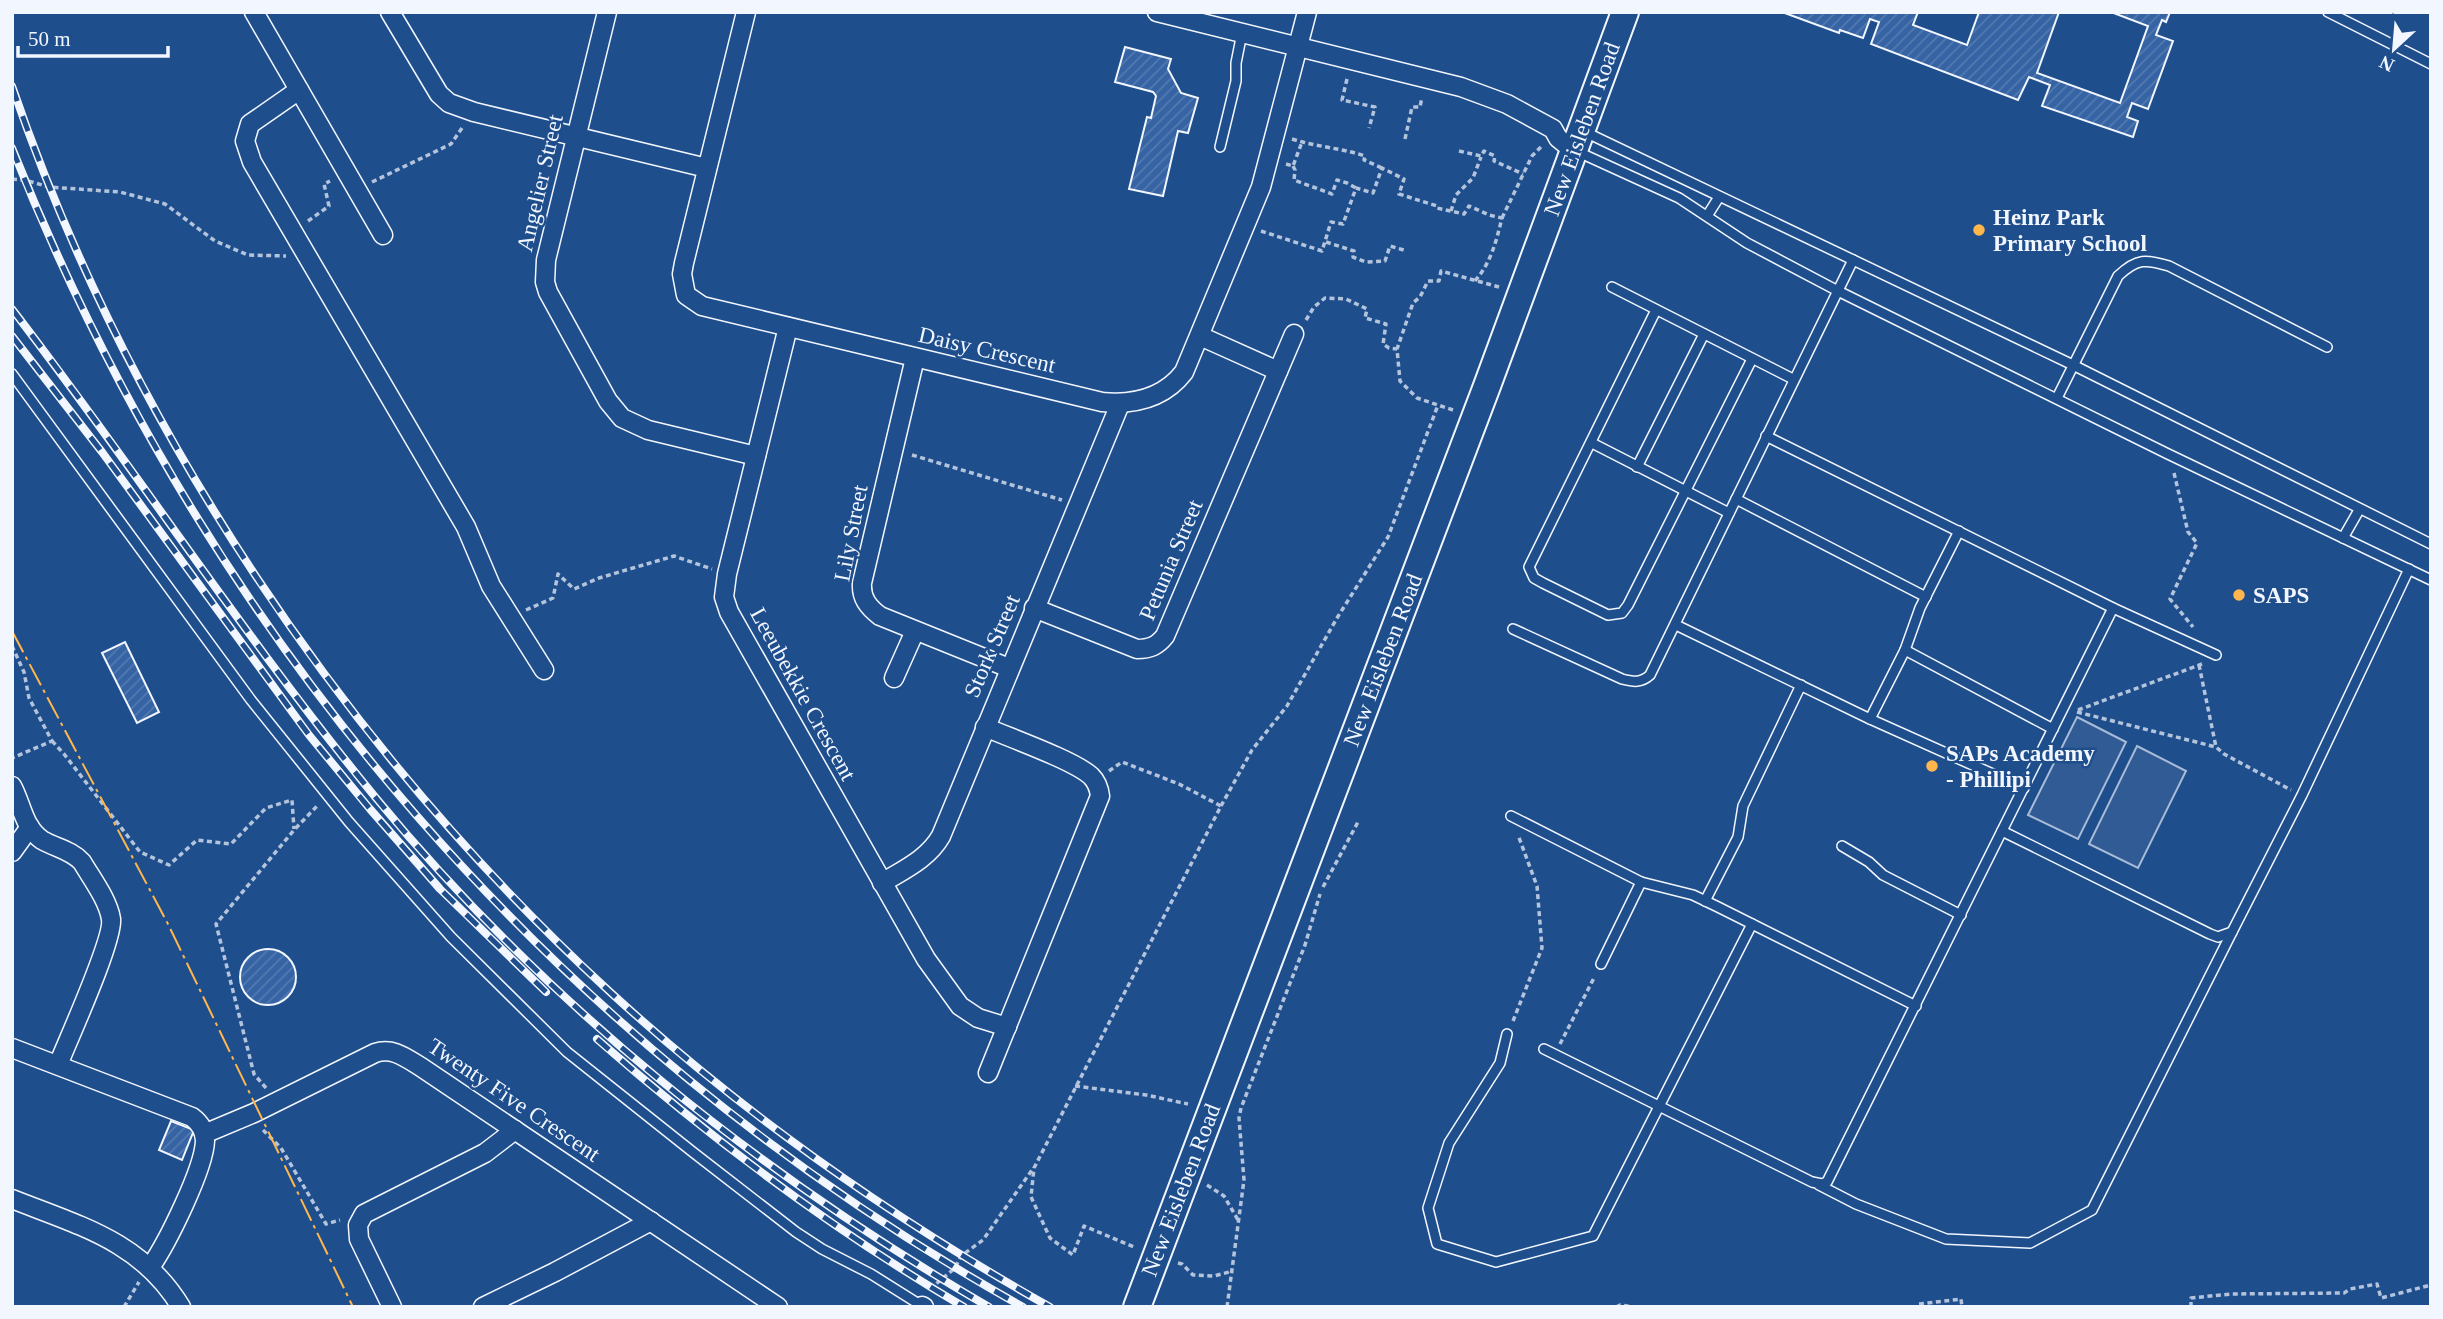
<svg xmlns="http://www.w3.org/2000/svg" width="2443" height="1319" font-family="Georgia,serif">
  <defs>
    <pattern id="building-hatch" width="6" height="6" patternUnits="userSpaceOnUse" patternTransform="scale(1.75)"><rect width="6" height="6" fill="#3563a3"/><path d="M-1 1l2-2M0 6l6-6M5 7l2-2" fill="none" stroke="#537ab1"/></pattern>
  </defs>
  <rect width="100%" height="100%" fill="#1f4e8c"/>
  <g fill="#305b95" stroke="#a8bbd7" stroke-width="2">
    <path d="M2077,717L2126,742L2078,839L2028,815Z"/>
    <path d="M2137,746L2186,771L2138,868L2089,844Z"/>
  </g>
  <g fill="url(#building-hatch)" stroke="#f2f6ff" stroke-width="2">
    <path d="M1782,12H1918L1913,25L1967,45L1979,12H2059L2037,73L2120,103L2148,26L2111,12H2170L2166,22L2162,20L2156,35L2173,41L2148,109L2132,103L2127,117L2138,121L2133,137L2042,106L2050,85L2029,77L2018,100L1871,44L1879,22L1870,19L1863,38L1840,30L1839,33Z"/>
    <path d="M1125,47L1171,59L1168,69L1181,93L1198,98L1188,133L1178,131L1163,196L1129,189L1147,117L1151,118L1156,96L1153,92L1115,82Z"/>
    <path d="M125,642L159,712L137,723L102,653Z"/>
    <circle cx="268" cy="977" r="28"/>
    <path d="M171,1121L194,1130L182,1160L159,1150Z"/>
  </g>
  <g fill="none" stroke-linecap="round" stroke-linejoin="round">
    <g stroke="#f2f6ff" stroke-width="12">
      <g id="lane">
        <path d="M2328,12L2431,64"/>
        <path d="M1583,131L2073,365L2431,544"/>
        <path d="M1220,147L1236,81V63L1242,33"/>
        <path d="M1576,151L1679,198L1747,243L1838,291L2168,454L2431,580"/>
        <path d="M1707,216L1719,197"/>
        <path d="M1612,287L1793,379"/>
        <path d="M1656,310L1529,567L1534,578L1543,583L1608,615L1622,613L1628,605L1752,359"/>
        <path d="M12,374L251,700L349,822L451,937L567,1052L694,1153L796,1232L822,1249L871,1274L922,1306"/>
        <path d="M2057,398L2118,276C2137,258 2146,259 2169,266L2327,347"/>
        <path d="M1766,436L2113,608L2216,655"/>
        <path d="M1592,443L1729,513"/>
        <path d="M1637,467L1704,334"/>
        <path d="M1736,499L1926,597"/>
        <path d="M2343,538L2359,510"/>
        <path d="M1676,625L1870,719L2024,788"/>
        <path d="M1513,629L1622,679C1634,682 1641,683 1650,675L1853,260"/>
        <path d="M1905,650L2053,729"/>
        <path d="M1870,719L1905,650L1920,608L1959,531"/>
        <path d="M1511,816L1641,882L1693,895L1718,907L1916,1006"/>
        <path d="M2002,831L2210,934L2218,937L2232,932L2302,795L2409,569"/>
        <path d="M1842,846L1869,862L1883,875L1961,915"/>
        <path d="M1705,901L1738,837L1743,806L1801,685"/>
        <path d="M1601,964L1641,882"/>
        <path d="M1507,1034L1500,1063L1449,1143L1428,1208L1437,1244L1496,1262L1593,1236L1752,924"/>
        <path d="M1544,1049L1812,1182L1822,1184L1827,1182L2113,608"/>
        <path d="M1819,1185L1856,1204L1946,1239L2030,1243L2092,1210L2232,932"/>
      </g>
    </g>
    <g stroke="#f2f6ff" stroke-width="21">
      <g id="street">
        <path d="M254,12L383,235"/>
        <path d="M390,12L439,94L449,103L474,112L707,168"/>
        <path d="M607,12L546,260L545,282L548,292L608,401L622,418L648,430L756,456"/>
        <path d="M746,12L684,263L682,274L686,295L702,306L1102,402C1134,405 1164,398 1184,372L1261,187L1307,12"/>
        <path d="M1157,12L1461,87L1507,104L1553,129L1558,138L1574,151"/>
        <path d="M299,90L250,124L245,141L252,162L466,527L491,586L544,670"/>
        <path d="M788,327L727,574L724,597L729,612L926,959L960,1006L978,1018L1007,1027"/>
        <path d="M1200,336L1278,371"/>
        <path d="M915,358L862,583C861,598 868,607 880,616L1009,668"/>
        <path d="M1034,608L1137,649C1150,649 1157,646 1165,636L1294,334"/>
        <path d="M894,678L915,631"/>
        <path d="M985,727C1010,738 1073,760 1091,776C1097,782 1099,788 1100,796L988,1073"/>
        <path d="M12,786C22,804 23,827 42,840C56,848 71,850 82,862C92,879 108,900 111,919C114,939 68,1040 58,1065"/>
        <path d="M12,852L30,827"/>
        <path d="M882,883C903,870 928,859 941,836L1120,404"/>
        <path d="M12,1048L192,1117C200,1123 205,1131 205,1141C204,1169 167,1243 151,1266"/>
        <path d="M204,1134L254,1113L375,1053C393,1047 406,1058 421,1067L778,1307"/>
        <path d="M12,1199C80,1226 141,1241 181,1307"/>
        <path d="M922,1306L924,1307"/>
        <path d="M392,1307L359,1239L358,1225L364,1214L485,1153L515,1130"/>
        <path d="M483,1307L555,1272L651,1221"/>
      </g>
    </g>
    <g stroke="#f2f6ff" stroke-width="30">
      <path id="secondary" d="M1137,1307L1487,386L1625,12"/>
    </g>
    <g stroke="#b3c4dc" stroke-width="3.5" stroke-dasharray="5 3.5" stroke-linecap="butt">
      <path d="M1347,79L1342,100L1375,107L1369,128"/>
      <path d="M1292,139C1317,147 1341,148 1365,156L1364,160L1382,168"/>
      <path d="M1405,139L1412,107H1420L1422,97"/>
      <path d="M1459,151L1481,156L1484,151L1495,156L1494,161L1523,174"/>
      <path d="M1286,164L1293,166L1302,142"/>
      <path d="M1293,166L1295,170L1294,180L1332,194L1337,180L1347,183L1356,188"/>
      <path d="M12,179L25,180L49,187L120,192L165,204L215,241L248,255L286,256"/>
      <path d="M372,182L451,144L462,128"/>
      <path d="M1451,211L1456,195L1473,178L1481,157"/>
      <path d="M1502,218L1532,156L1541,147"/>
      <path d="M308,221L329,206L324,184L330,181"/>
      <path d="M1261,231L1322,251L1331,222L1343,224L1356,188L1373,193L1382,168L1404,179L1399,194L1437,206V208L1464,214L1469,206L1489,215L1502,218C1496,242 1491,263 1474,282"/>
      <path d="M1326,242L1354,251L1353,257L1366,262L1385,261L1390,246L1407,251"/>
      <path d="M1306,320L1314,307L1325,298L1346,299L1367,309L1365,318L1386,324L1383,344L1389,348L1397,349"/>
      <path d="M1453,410L1417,398L1400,381L1397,349L1413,303L1420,297L1428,281H1439L1441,271L1499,287"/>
      <path d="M912,455L1062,500"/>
      <path d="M2174,473L2188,532L2197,543L2170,599L2193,627"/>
      <path d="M526,610L553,598L558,574L574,589L599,578L674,556L712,569"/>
      <path d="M12,646L24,672L29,698L52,741L12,758"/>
      <path d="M2199,665L2216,747"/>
      <path d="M2078,710L2202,664"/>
      <path d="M2077,712L2216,747L2224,754L2291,790"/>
      <path d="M52,741L64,754L140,852L169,865L197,840L231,844L266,808L292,800L294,829"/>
      <path d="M1109,771L1122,762L1179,784L1221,806L1034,1168L1031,1197L1050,1238L1073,1255L1084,1226L1134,1247"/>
      <path d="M1221,806L1252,750L1287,706L1337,618L1388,537L1438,405"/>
      <path d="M1323,887L1358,822"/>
      <path d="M1513,1021L1542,948L1537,886L1518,835"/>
      <path d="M1560,1044L1595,976"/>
      <path d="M1075,1086L1146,1095L1188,1104"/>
      <path d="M266,1088L254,1074L216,924L294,830L319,804"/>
      <path d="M263,1130L281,1148L326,1224L340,1220"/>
      <path d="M1207,1185L1224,1196L1238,1220"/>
      <path d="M1178,1263L1182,1264L1193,1275L1214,1276L1233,1271"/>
      <path d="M930,1289L955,1268L961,1256L983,1240L1032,1170"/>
      <path d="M1919,1304L1961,1299L1962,1307"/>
      <path d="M124,1307L139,1282"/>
      <path d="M1227,1307L1244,1180L1239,1118L1241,1108L1305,945L1320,894"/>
      <path d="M1616,1307L1620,1305L1634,1307"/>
      <path d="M2191,1307V1298L2231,1294L2344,1293L2350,1289L2377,1284L2381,1298L2431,1285"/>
    </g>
    <use href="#lane" stroke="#1f4e8c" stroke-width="9"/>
    <use href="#street" stroke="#1f4e8c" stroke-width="18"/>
    <use href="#secondary" stroke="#1f4e8c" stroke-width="26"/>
    <g stroke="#f2f6ff" stroke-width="8">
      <g id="rail">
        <path d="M12,86C128,426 345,748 609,991C743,1114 892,1218 1050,1307"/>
        <path d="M12,148C209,644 557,1046 1023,1307"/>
        <path d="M12,309C136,470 247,641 376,798C545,1003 759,1174 989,1307"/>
        <path d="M12,336L102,452L309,735L370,809L440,889L546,992"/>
        <path d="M597,1039C711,1139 833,1230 964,1307"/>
      </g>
    </g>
    <use href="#rail" stroke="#1f4e8c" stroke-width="5" stroke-dasharray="16" stroke-linecap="butt"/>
    <path stroke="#ffb74d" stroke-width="2" stroke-dasharray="24 5 3.5 5" stroke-linecap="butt" d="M12,631L168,924L353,1307"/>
  </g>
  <g fill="#ffb74d" stroke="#1f4e8c" stroke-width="2.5">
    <circle cx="1979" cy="230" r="7"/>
    <circle cx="2239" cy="595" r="7"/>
    <circle cx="1932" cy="766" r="7"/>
  </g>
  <g text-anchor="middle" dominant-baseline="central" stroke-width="5" stroke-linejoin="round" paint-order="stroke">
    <g font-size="23" fill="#f2f6ff" stroke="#1f4e8c">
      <text transform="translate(1582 129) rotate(-70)">New Eisleben Road</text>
      <text transform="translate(540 183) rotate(-77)">Angelier Street</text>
      <text transform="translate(987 350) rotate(13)">Daisy Crescent</text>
      <text transform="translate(851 533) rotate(-79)">Lily Street</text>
      <text transform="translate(1171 560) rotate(-67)">Petunia Street</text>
      <text transform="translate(992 646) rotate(-67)">Stork Street</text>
      <text transform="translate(1383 660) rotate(-69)">New Eisleben Road</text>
      <text transform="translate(803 694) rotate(61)">Leeubekkie Crescent</text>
      <text transform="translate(514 1100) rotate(34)">Twenty Five Crescent</text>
      <text transform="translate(1181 1190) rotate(-69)">New Eisleben Road</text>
    </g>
    <g font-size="23" font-weight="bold" fill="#f2f6ff" stroke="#1f4e8c" text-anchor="start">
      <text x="1993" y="217">Heinz Park<tspan x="1993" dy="26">Primary School</tspan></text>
      <text x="2253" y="595">SAPS</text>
      <text x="1946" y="753">SAPs Academy<tspan x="1946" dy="26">- Phillipi</tspan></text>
    </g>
  </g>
  <rect width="2443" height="1319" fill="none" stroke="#f2f6ff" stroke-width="28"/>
  <g transform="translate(2394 49) rotate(206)" stroke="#1f4e8c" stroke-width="5" paint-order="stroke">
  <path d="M0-5L12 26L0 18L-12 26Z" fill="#f2f6ff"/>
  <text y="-10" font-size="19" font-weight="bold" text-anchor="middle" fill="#f2f6ff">N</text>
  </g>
  <path d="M18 46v10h150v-10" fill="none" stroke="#f2f6ff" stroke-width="3.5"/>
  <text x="28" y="46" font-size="21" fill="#f2f6ff" stroke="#1f4e8c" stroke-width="5" paint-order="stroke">50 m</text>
</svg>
